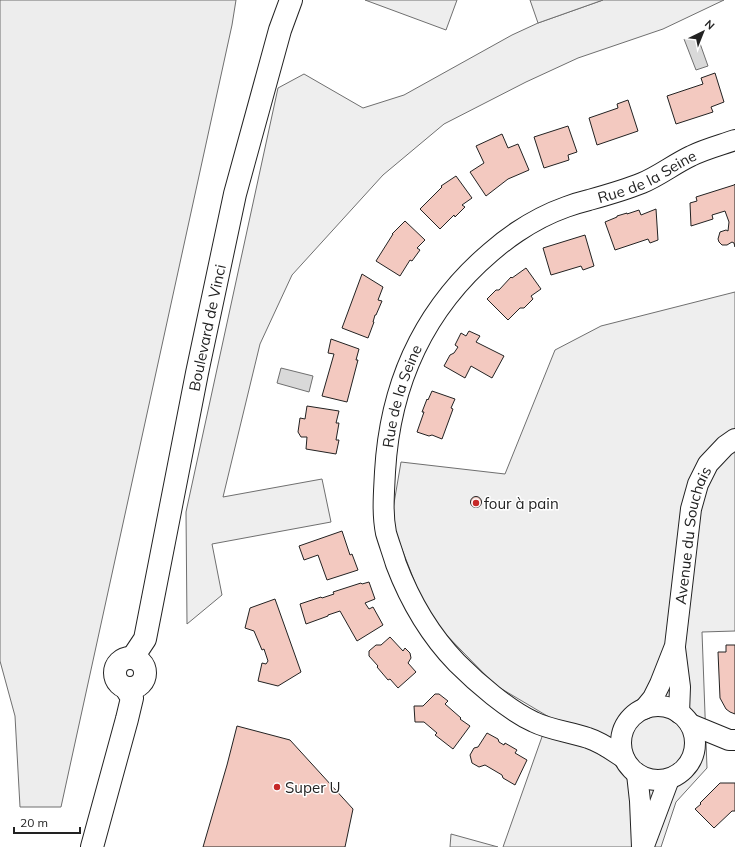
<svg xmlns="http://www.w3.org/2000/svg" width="735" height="847" font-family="Mulish,sans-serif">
  <rect width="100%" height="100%" fill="#fff"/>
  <g fill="#eee" stroke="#6f6f6f">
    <path d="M365,0H457L446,30Z"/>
    <path d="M603,0H724L663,29L578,58L526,82L444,124L383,175L292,275L260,344L223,497L322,479L331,522L212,544L222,595L187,624L186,512L278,88L304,74L363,108L404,95L512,35L538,23Z"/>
    <path d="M735,292V631L702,632L707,768L676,802L661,847H503L549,717L495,685L428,616L391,521L401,462L505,474L555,350L601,326Z"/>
    <path d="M451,834L498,847H450Z"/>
  </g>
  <g fill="#ededed" stroke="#6f6f6f">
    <path d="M0,0H236L232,25L61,807H20L15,716L0,661Z"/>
    <path d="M530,0H603L538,23Z"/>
  </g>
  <g fill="#d9d9d9" stroke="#6f6f6f">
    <path d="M697,35L708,66L696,70L684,39Z"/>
    <path d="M281,368L313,376L309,392L277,383Z"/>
  </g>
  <g fill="#f3c9c0" stroke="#222">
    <path d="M715,73L724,102L711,107L713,112L676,124L667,96L703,84L701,78Z"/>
    <path d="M628,100L638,131L597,145L589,118L618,108L617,104Z"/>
    <path d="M568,126L577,152L568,155L569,160L544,168L534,137Z"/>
    <path d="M502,134L508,148L518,144L529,170L508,179L486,196L470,172L484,163L476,146Z"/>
    <path d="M456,176L472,198L462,205L465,207L455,217L454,215L440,229L420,209L442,187L441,186Z"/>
    <path d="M735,184V247L734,243L732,242L727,245H722L719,242L718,239L720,232L726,230L728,231L729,222L725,211L712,215L713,219L691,226L690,203L697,201L696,197L734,185Z"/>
    <path d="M656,209L658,240L650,243L648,239L615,250L605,222L617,217V216L627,213V214L639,210L641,215Z"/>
    <path d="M405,221L425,240L417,248L420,250L412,261L410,260L400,276L376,261L393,234H392Z"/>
    <path d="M585,235L594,266L583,270L581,266L551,275L543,248Z"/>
    <path d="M526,268L541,289L531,296L533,299L524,308H520L508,320L487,299L496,290H499L511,277L512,278Z"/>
    <path d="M362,274L383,287L378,300L382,301L376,315H375L373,322H374L368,338L342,328Z"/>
    <path d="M469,331L480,336L476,342L504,356L492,378L471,366L465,378L444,366L450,355L454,353L458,347L455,345L461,333L466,336Z"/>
    <path d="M331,339L359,349L356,360H358L347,402L322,396L334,354L328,353Z"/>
    <path d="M432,391L455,399L451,408L453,409L442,439L432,435L429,436L417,432L424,412H422L427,399L428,400Z"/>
    <path d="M307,406L339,411L336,423H339L336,440H339L336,454L306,449L307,437H301L298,432L300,418L305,419Z"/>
    <circle cx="476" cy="502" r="5.5"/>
    <path d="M342,531L350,555L352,554L358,570L327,580L318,555L304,560L299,546Z"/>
    <path d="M369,582L375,599L365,603L369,609L373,607L383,625L357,641L340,611L328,615V616L306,624L300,604L321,597L322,598L334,594L333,592L361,583L362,584Z"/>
    <path d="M275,599L301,672L278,686L258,681L262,663L266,664L268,661L264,649L262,650L254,631L245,628L250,608Z"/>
    <path d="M390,637L403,651L405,648L410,653L411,658L408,663L416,672L398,688L390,679L388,680L377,667L378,666L369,656V651L376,645H381Z"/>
    <path d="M726,645H735V714L730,712L726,709L720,698L718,652H726Z"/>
    <path d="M435,694H439L448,701L445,704L461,718L460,719L470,726L453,749L435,735L437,733L424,722H415L414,706H423Z"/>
    <path d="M237,726L290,740L353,809L345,847H203L227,765Z"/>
    <path d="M487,733L498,739L499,742L504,745L505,743L517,750L515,753L527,760L515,785L503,778L502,775L485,765L479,767L472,763L470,755L474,748L478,747Z"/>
    <path d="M720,783H735V811H732L714,828L695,809L701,804L700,803Z"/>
  </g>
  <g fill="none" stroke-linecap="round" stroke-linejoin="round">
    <g stroke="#222" stroke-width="22">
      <g id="street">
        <path d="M675,648L680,687L679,713"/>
        <circle cx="658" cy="743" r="37"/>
        <path id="s1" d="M644,709L653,698L660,684L675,646L691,509L698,484L708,464L725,446L735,439"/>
        <path d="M690,724L729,740H735"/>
        <path id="s2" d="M624,758C613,751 601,742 588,738C571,732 550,730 534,722C508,710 477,683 457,663C429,634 410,601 396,564C393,554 389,543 386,533C382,513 384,493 385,472C390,384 423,310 491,252C499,245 508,238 517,232C532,222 549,213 566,207C574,204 581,202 589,200C607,195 625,190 642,183C659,176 674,164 691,156C705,149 721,145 735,140"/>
        <path d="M637,774L640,801L642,847"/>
        <path d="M645,843L669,779"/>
      </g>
    </g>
    <g stroke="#222" stroke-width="24">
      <g id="secondary">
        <path id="s3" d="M133,657L145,639L197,373L235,194L280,30L291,0"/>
        <circle cx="130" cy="673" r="15"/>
        <path d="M92,847L127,719L132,698L126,688"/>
      </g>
    </g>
    <use href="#street" stroke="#fff" stroke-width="20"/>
    <use href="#secondary" stroke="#fff" stroke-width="22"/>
  </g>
  <g fill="#c62828" stroke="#fff" stroke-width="1.5">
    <circle cx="476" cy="503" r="4"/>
    <circle cx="277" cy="787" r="4"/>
  </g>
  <g text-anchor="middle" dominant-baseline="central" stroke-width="3" stroke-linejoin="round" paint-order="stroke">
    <g font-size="15" fill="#222" stroke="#fff">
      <text stroke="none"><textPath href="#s2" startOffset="832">Rue de la Seine</textPath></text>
      <text stroke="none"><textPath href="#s3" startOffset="339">Boulevard de Vinci</textPath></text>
      <text stroke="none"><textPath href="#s2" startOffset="484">Rue de la Seine</textPath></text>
      <text stroke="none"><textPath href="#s1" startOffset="183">Avenue du Souchais</textPath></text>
    </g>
    <g font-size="15" fill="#222" stroke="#fff" text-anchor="start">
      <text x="484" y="503">four à pain</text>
      <text x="285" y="787">Super U</text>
    </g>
  </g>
  <g transform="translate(703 32) rotate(43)" stroke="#ffffff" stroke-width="3" paint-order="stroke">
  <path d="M0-3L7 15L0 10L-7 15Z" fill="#222222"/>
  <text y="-6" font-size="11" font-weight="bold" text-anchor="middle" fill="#222222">N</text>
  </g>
  <path d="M14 827v6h66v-6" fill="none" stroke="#222222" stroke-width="2"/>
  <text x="20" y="827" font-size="12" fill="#222222" stroke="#ffffff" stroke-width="3" paint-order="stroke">20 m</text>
</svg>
